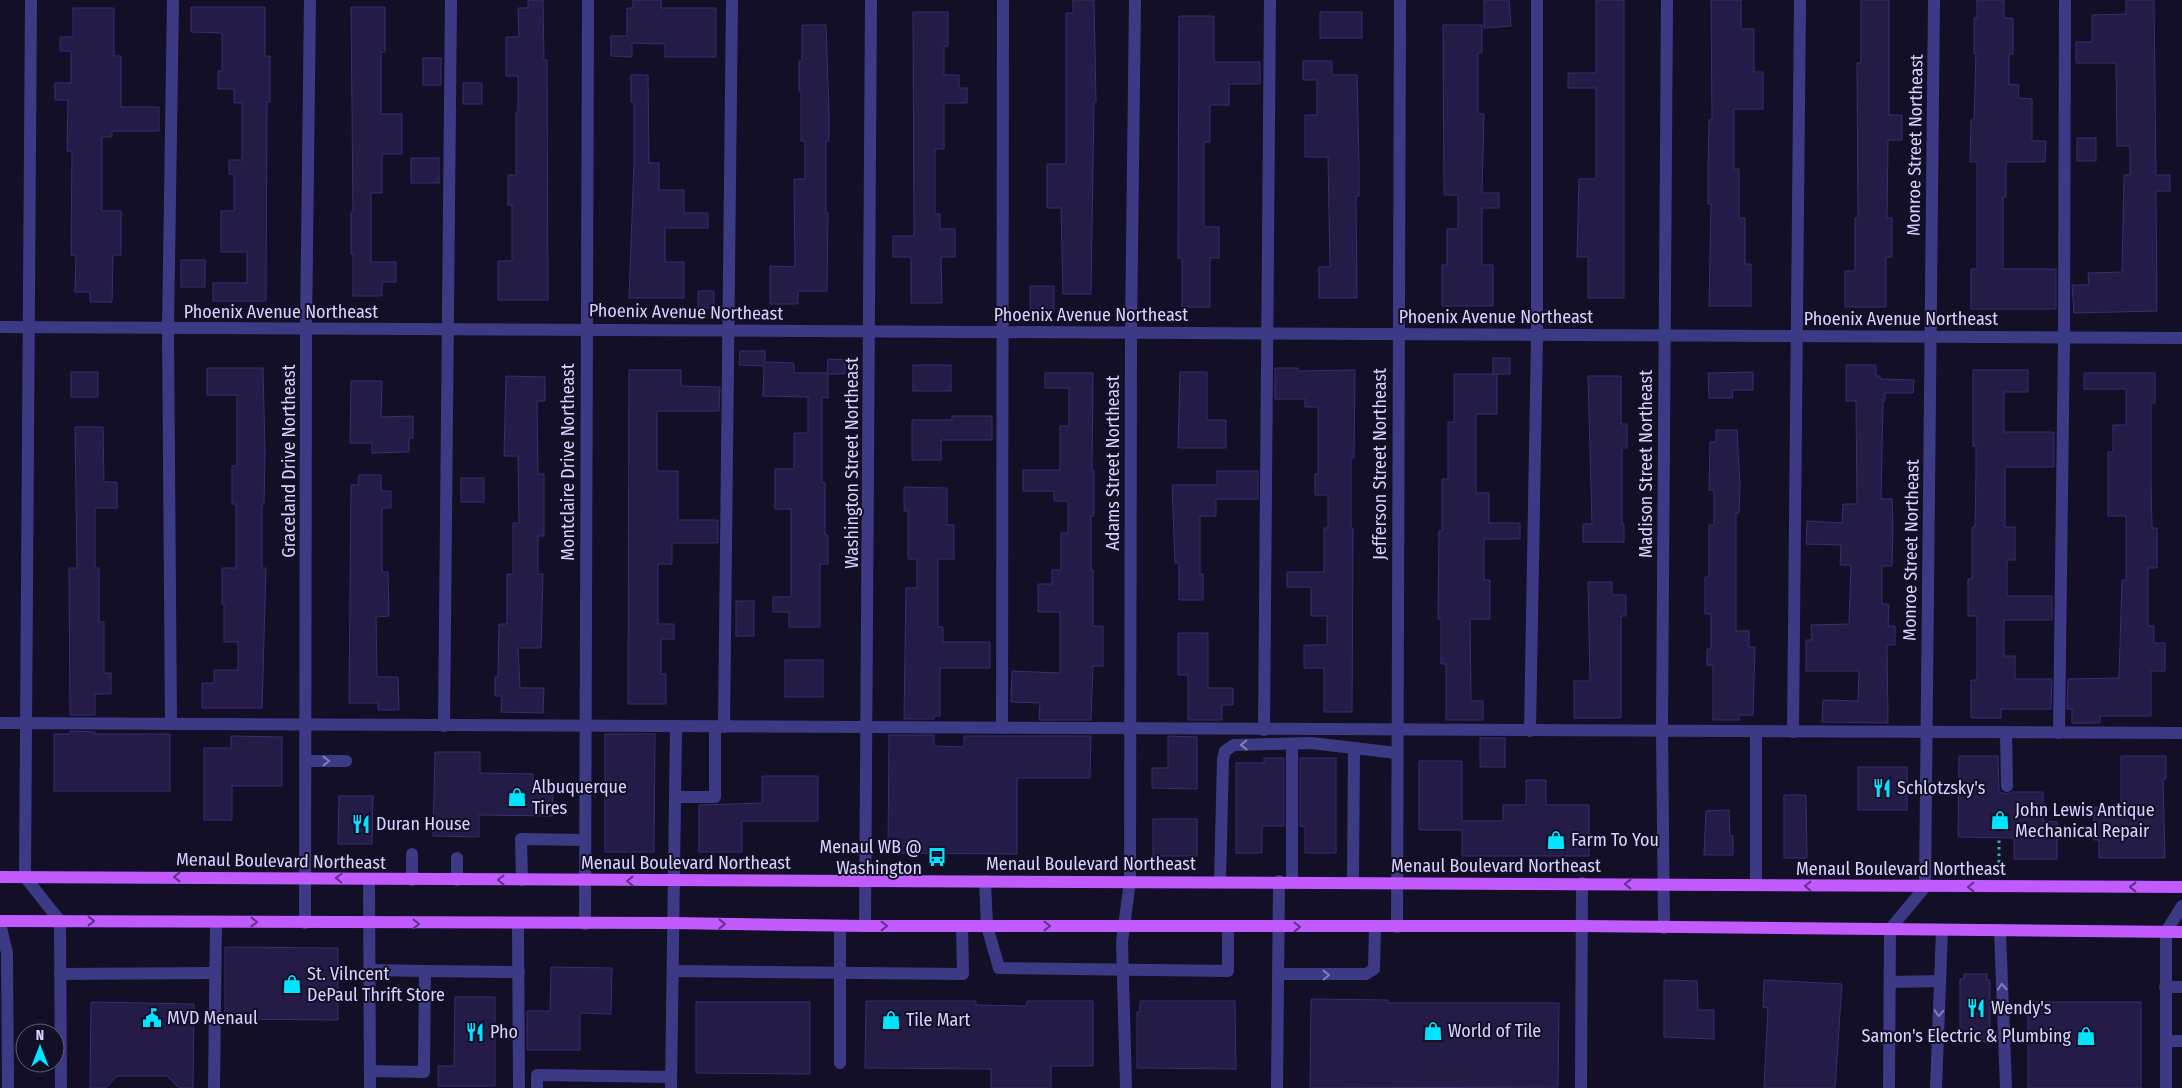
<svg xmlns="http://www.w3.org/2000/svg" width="2182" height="1088" font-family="'Fira Sans Condensed',sans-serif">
  <rect width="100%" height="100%" fill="#130f26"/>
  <g fill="#241b47" stroke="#3b2d73">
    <path d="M528,0H543L544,60H547L548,300H498V261H512V205H508V175H516V112H518V76H506V37H519L518,8H528Z"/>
    <path d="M633,0H661V8H716V57H665V44L632,43V57L611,56V36H627V8H633Z"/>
    <path d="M1073,0H1094L1096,102H1094L1091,294H1063L1061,208H1047V164H1066V13H1073Z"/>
    <path d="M1484,0H1509L1511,26L1484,28Z"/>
    <path d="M1596,0H1624V298H1588V257H1577L1579,179H1596V88H1568V73H1596Z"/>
    <path d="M1711,0H1741V29H1754V72H1763V109H1734V169H1739V218H1745V264H1751V306H1709L1711,204H1708V169L1709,120H1712Z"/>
    <path d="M1861,0H1889V115H1902V140H1888L1887,218H1892V257H1886V307H1845V271H1855V218H1858L1857,63H1861Z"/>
    <path d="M1977,0H2004V18H2013V54H2009V84L2019,85L2018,98L2032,99V141H2046L2045,162H2006V197H2003V269H2056V309H1971V269H1977V162H1970L1971,120H1974L1976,54H1974V18H1977Z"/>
    <path d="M2126,0H2154L2156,175H2170V191H2156L2157,311L2074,313L2072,285H2089L2088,273L2122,272L2124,175H2130V146H2117L2116,63H2076V42H2092V15L2126,14Z"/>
    <path d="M191,7H265V56H270V102H267L266,301H213V283H247V252H221V211H234V174H229V160H242V103H234V89H218V71H222V33L191,32Z"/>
    <path d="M351,7H385V52H381V114H402V154H382V193H371V262H396V282H382V296H353V254H351V212H353Z"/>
    <path d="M73,8H114V56H121V107H159V131H112V137H102V211H121V255H113L112,302H90V292H75L76,255H71L72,151H67L68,100H55V83H71V51H60V37H73Z"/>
    <path d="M913,12H948V46H944V75H959V88H967V103H944V149H935V214H940V229H955V257H941L942,303H911V257H893V236H914Z"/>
    <rect x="1320" y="12" width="42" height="26"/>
    <path d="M1179,16H1214V62H1260V84H1229V105H1210V142H1204V227H1219V258H1210V307H1182V258H1178Z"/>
    <path d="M802,25H826L829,111V141H826V213H828L827,291H798V304H770V266L795,267L794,179H805V141H801V91H799V61H802Z"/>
    <path d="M1443,25H1482V53H1478V114H1484L1482,193H1499V208H1482V265H1493V306H1442V265H1447V229H1458V195H1444Z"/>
    <rect x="423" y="58" width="18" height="27"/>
    <path d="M1303,61H1332V75H1357L1359,165V196H1356L1357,298H1319V267H1330L1328,157H1305V115H1317V80H1303Z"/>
    <path d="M631,75H648L649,163H659V190H684V213H708V228H665V262H684V298H629L634,163V102H631Z"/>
    <rect x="463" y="83" width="19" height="21"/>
    <rect x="2077" y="138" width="19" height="23"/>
    <rect x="411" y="158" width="28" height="25"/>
    <rect x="181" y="260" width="24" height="27"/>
    <rect x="1030" y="286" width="24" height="26"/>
    <rect x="698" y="291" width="16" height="17"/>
    <path d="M740,351H765V362L794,363V373H827L828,359L845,360V374H828V398L822,397V482L825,483V535H828V564H820V627H789V612H773V597H791V509H775V469H794V433H808V397L763,396L764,366L739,365Z"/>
    <rect x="1493" y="358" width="17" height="16"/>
    <rect x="913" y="365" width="38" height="26"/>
    <path d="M1846,365H1876V376H1880V379L1914,380L1913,393H1885V401H1883L1881,499H1892L1893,525L1892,566H1882V604H1889L1888,626H1895V645H1887L1888,723L1822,722L1823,700L1858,701L1859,671H1806V640H1812L1811,625L1849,624L1851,565H1840L1841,545L1806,544L1807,521L1842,523L1843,504H1857L1856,401H1846Z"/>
    <path d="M207,368H263L265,453L264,504H262V568H266L262,708H202V683H214V670H238V642H224V604H222V568H236V504H232V466H237V395H207Z"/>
    <path d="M1275,368H1298V371L1355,370L1354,458H1351V528H1353L1352,712H1324V668H1304V645H1327V616H1311V587H1287V572H1324V528H1328V495H1315V474H1318V407H1305V399H1275Z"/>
    <path d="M629,370H681V386L720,387L719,411H657V471H678V520H718V543H672V564H658V624H674V639H661V674H666V704H628Z"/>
    <path d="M1973,370H2028V392H2004V432H2054V467H2005V527H2015V560H2007V596H2052V620H2004V656H2015V679H2052L2051,709H2001V718H1971V680H1977V616H1968V579H1972V527H1975L1976,475V446H1973Z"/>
    <rect x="71" y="372" width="27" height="25"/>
    <path d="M1180,372H1207V420H1226V448H1178Z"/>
    <path d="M1753,372V390H1732L1733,398H1709L1708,373Z"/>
    <path d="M1045,373H1093L1092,470H1094V516H1091V570H1093V626H1103V666H1093L1091,720H1039L1040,703L1011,702L1012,671L1060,673V612H1038V584H1052V570H1061V533H1068V501H1054V491H1023V470H1060V426H1069V388H1045Z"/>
    <path d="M2084,373H2155V403H2151V479L2152,528H2157V568H2148V626H2154V643H2165V671H2151V716H2100V723H2072V709H2067L2068,679L2119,678L2122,580H2126V516H2108V452H2113V425H2126V389H2084Z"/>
    <path d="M1454,374H1497V414H1476V493H1489V523H1520V539H1484V580H1490V619H1470L1471,701H1483V720H1446V664H1441V619H1438L1439,531H1442V479H1448V422H1454Z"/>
    <path d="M506,376L545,377V401H537L538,474H544V536H538V574H543L541,648H518L520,688H544L543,713L501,712L502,696H495V677H498L499,624H507V574H513V523H519L518,456H504Z"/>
    <path d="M1588,376H1621V424H1627V448H1622V524H1624V542H1583V524H1592Z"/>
    <path d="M351,381H382L381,417L413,416V438H409V452L372,453V443H350Z"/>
    <path d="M952,416H992V440H941V460H912V420H952Z"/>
    <path d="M75,427H103L104,482H117V508H95V568H99V622H104V673H111V694H95V715H70L69,568H77Z"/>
    <path d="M1716,430H1737L1740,487L1739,513H1736V631H1749V647H1755L1753,715H1739V720H1713V665H1707V649H1711V614H1705V577H1709V525H1714V490H1709L1710,442H1716Z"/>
    <path d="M1217,471H1258V499H1216V516H1200V574H1203V600H1179V563H1175L1172,485H1217Z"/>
    <path d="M359,475H381V491H391V508H382V572H388L389,616L376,617L377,677H398L399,710H378V703H349L351,485H358Z"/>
    <rect x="461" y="478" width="23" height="24"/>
    <path d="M904,487L947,488V525H954V559H938V627H943V642H990V668H940V716H934V719H904L906,588H917V559H908V511H904Z"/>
    <path d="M1588,582H1612V595H1626V616H1621V718H1574V681H1590Z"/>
    <rect x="736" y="601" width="18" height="35"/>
    <path d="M1178,633H1208V688H1233V705H1222V720H1188V675H1178Z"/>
    <rect x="785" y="660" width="38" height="37"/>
    <path d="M70,731L95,732V734H170V791H54V734H70Z"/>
    <path d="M605,734H655L654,852H605Z"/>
    <path d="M889,735H934V746L964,747V736H1091L1090,778H1017V854L888,853Z"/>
    <path d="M231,736L282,737V786H232V820H204V748H231Z"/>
    <path d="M1168,736L1197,737V789L1152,788V768H1168Z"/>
    <rect x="1480" y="738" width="25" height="29"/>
    <path d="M435,752H480V773L533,774V792H553L552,816L479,815V837L433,836Z"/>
    <path d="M1959,756H1998L1999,792L2007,794L2012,792H2043V821L2057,822V859H2014V838L1958,837Z"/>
    <path d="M2121,756H2166V779H2163L2165,858H2099V840H2094V807L2121,808Z"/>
    <path d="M1264,758H1284V826H1262V853H1236V763H1264Z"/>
    <path d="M1300,758H1336V853H1305V827L1300,826Z"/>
    <path d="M1419,761H1462V821H1503V805H1526V780H1546V805H1589V856H1462V830H1419Z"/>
    <rect x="1858" y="767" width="49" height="43"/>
    <path d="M762,776H818V821H742V852H699V805L762,803Z"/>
    <path d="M1784,795H1806L1807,858H1784Z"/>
    <path d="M339,796H373L372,844H338Z"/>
    <path d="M1729,810L1730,836H1733V855H1704L1706,811Z"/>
    <rect x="1153" y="819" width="44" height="37"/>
    <path d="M225,947L338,948V1020L225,1019Z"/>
    <path d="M551,967L612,968L611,1014L580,1013V1050H527V1011H550Z"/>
    <path d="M1964,974H1987V980H1990V1042H1960V979H1964Z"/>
    <path d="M1664,980L1697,981L1698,1010H1714V1039L1664,1037Z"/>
    <path d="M1764,980L1842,984L1835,1088H1764L1768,1008L1763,1007Z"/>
    <path d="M455,997H495V1086H438V1066H454Z"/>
    <path d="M1311,999L1388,1000V1003H1559L1558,1087L1310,1088Z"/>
    <path d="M866,1001H976V1005L1026,1006L1027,1001H1093V1066H1051V1088H991V1069L865,1068Z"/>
    <path d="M1140,1001H1235L1236,1069L1137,1068V1012H1140Z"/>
    <path d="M91,1002L194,1004L193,1088H179L167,1076H117L106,1088H90Z"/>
    <path d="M696,1002H810V1074L696,1073Z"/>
    <rect x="2028" y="1002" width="113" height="86"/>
  </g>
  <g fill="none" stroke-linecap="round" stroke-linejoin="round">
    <path stroke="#2fb8b0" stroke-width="3" stroke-dasharray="2.5 4" stroke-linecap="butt" d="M1999,869V838"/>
    <g stroke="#3d3a85" stroke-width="12">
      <path d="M31,0L25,877L60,921L61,1088"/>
      <path d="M0,327L2182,338"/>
      <path d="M0,723L2182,733"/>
      <path d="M171,724L168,329L173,0"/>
      <path d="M444,726L451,0"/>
      <path d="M724,727L732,0"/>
      <path d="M1002,728L1003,0"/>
      <path d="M1264,730L1270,0"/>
      <path d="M1530,731L1537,335V0"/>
      <path d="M1756,731V885"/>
      <path d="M1793,732L1800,0"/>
      <path d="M2006,733L2007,786"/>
      <path d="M2059,733L2064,337L2065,0"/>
      <path d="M305,761H346"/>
      <path d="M675,797H715V727"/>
      <path d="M457,858V880"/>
      <path d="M369,879L370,1088"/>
      <path d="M412,880V854"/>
      <path d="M522,880L521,839L585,840"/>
      <path d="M985,881L987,926L999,968L1228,971V927"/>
      <path d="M1220,881L1223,759L1225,751L1234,745L1311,743L1397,753"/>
      <path d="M1292,881V744"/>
      <path d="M1353,882L1354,748"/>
      <path d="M305,923L306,329L310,0"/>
      <path d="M0,924L7,953L8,1088"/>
      <path d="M518,924L519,1088"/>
      <path d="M585,924L588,0"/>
      <path d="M840,926V1063"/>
      <path d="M865,926L871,0"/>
      <path d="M1397,927L1400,0"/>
      <path d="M1664,928L1662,730L1667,0"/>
      <path d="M2000,930L2006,1088"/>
      <path d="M369,970L425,971L424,1072L370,1071"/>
      <path d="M425,971L519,972"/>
      <path d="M673,971L963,974L962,926"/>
      <path d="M60,974L215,973"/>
      <path d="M1278,974H1366L1374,969L1375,927"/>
      <path d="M1890,982L1940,981"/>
      <path d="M2165,987H2182"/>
      <path d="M2166,1041H2182"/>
      <path d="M214,1088L216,922"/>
      <path d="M537,1088V1075L671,1077"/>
      <path d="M671,1088L676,727"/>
      <path d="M1126,1088L1122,942L1130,881L1131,333L1135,0"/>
      <path d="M1277,1088L1279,881"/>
      <path d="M1581,1088L1582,883"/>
      <path d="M1889,1088L1890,929L1925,887L1934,0"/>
      <path d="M1936,1088L1942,930"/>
      <path d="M2166,1088V932L2182,906"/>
    </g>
    <g stroke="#c25bff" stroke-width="12">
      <path d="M0,877L2182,887"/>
      <path d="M0,921L673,923L865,926H1582L2182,932"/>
    </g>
  </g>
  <defs><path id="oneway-chevron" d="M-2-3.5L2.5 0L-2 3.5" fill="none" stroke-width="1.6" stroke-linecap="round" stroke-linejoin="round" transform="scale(1.25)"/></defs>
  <g stroke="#837fbc">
    <use href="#oneway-chevron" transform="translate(1244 745) rotate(179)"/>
    <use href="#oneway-chevron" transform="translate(326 761)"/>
    <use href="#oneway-chevron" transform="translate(1326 975) rotate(-1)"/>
    <use href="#oneway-chevron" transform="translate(2002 987) rotate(-93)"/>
    <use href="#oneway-chevron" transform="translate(1939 1013) rotate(92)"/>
  </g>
  <g stroke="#623188">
    <use href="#oneway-chevron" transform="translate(177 877) rotate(180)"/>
    <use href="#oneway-chevron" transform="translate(339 878) rotate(-178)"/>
    <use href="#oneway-chevron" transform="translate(501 880) rotate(180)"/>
    <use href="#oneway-chevron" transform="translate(630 881) rotate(-180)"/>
    <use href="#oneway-chevron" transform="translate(1628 884) rotate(-179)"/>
    <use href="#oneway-chevron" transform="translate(1808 886) rotate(-179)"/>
    <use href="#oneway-chevron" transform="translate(1971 887) rotate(-180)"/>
    <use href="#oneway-chevron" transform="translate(2133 887) rotate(-180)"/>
    <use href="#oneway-chevron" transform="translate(91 921)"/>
    <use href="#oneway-chevron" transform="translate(254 922) rotate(1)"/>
    <use href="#oneway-chevron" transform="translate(416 924)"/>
    <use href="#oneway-chevron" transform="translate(722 924) rotate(1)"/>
    <use href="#oneway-chevron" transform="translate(884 926)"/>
    <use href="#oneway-chevron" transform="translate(1047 926)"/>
    <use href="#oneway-chevron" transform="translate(1297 927)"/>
  </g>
  <defs>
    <g id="restaurant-bare" transform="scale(1.5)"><path d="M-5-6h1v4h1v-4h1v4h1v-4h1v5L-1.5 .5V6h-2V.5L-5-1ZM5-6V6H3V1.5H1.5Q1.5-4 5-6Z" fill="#00e5ff" stroke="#130f26" stroke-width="2.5" paint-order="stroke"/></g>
    <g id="shop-bare" transform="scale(1.5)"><path d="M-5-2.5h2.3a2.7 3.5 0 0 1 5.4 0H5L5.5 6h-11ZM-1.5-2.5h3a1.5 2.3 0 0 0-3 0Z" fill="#00e5ff" stroke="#130f26" stroke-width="2.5" paint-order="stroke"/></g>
    <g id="bus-bare" transform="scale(1.5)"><path d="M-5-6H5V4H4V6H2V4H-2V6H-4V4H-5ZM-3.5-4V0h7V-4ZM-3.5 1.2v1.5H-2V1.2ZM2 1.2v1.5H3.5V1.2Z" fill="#00e5ff" stroke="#130f26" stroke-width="2.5" paint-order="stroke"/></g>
    <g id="civic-bare" transform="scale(1.5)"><path d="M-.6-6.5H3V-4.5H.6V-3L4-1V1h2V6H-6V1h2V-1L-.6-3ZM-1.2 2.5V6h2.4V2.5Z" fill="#00e5ff" stroke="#130f26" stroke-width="2.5" paint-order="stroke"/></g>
  </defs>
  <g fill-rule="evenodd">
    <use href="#restaurant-bare" x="1882" y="788"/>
    <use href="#shop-bare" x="517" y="797"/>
    <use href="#shop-bare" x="2000" y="820"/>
    <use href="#restaurant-bare" x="361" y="824"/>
    <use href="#shop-bare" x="1556" y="840"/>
    <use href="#bus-bare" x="937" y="857"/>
    <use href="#shop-bare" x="292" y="984"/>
    <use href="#restaurant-bare" x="1976" y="1008"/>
    <use href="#civic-bare" x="152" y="1018"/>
    <use href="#shop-bare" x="891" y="1020"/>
    <use href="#shop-bare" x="1433" y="1031"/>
    <use href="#restaurant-bare" x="475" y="1032"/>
    <use href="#shop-bare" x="2086" y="1036"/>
  </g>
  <g text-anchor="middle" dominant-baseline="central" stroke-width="4" stroke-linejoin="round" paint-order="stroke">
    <g font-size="18" fill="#d9d4ff" stroke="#130f26">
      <text transform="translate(1915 145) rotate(-89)">Monroe Street Northeast</text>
      <text x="281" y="312">Phoenix Avenue Northeast</text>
      <text transform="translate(686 312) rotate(1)">Phoenix Avenue Northeast</text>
      <text x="1091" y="315">Phoenix Avenue Northeast</text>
      <text x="1496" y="317">Phoenix Avenue Northeast</text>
      <text x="1901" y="319">Phoenix Avenue Northeast</text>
      <text transform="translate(289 461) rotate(-90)">Graceland Drive Northeast</text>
      <text transform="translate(568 462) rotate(-90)">Montclaire Drive Northeast</text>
      <text transform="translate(852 463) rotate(-90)">Washington Street Northeast</text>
      <text transform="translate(1113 463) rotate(-90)">Adams Street Northeast</text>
      <text transform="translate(1380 464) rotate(-90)">Jefferson Street Northeast</text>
      <text transform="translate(1646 464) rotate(-90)">Madison Street Northeast</text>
      <text transform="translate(1911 550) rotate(-89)">Monroe Street Northeast</text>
      <text transform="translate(281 861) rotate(1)">Menaul Boulevard Northeast</text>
      <text x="686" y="863">Menaul Boulevard Northeast</text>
      <text x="1091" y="864">Menaul Boulevard Northeast</text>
      <text x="1496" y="866">Menaul Boulevard Northeast</text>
      <text x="1901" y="869">Menaul Boulevard Northeast</text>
    </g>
    <g font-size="18" fill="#d9d4ff" stroke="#130f26" text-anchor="start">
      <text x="532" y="787">Albuquerque<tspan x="532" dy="21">Tires</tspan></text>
      <text x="1897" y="788">Schlotzsky's</text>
      <text x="2015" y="810">John Lewis Antique<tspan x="2015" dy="21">Mechanical Repair</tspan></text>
      <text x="376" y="824">Duran House</text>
      <text x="1571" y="840">Farm To You</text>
      <text x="922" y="847" text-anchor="end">Menaul WB @<tspan x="922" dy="21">Washington</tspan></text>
      <text x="307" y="974">St. Vilncent<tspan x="307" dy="21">DePaul Thrift Store</tspan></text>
      <text x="1991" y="1008">Wendy's</text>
      <text x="167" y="1018">MVD Menaul</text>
      <text x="906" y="1020">Tile Mart</text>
      <text x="1448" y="1031">World of Tile</text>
      <text x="490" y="1032">Pho</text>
      <text x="2071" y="1036" text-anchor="end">Samon's Electric &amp; Plumbing</text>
    </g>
  </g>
  <g transform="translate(40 1048)"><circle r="24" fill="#130f26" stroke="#625e7d"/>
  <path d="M0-4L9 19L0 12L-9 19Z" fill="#00e5ff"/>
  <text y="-8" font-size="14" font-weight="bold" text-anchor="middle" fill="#d9d4ff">N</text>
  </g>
</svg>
